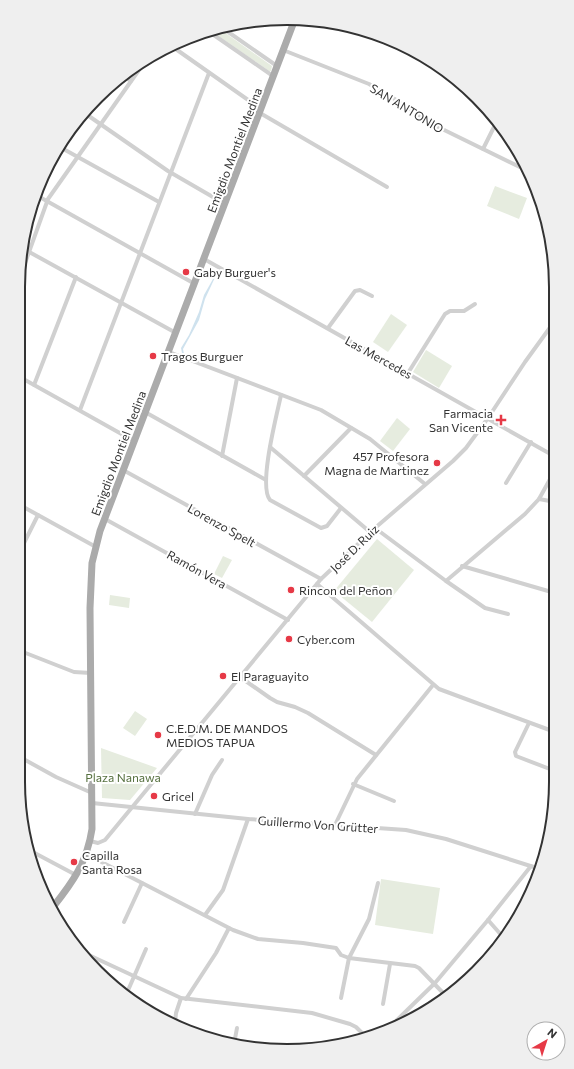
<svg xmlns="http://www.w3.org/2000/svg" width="574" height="1069" font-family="Commissioner,sans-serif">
  <rect width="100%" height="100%" fill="#fff"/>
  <g fill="#e6ecdf">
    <path d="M217,27L272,66L271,71H269L210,30Z"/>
    <path d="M495,186L527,198L519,219L487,206Z"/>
    <path d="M391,314L407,325L388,352L373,342Z"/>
    <path d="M426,350L452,366L439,388L413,372Z"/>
    <path d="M397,418L410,429L393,451L380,441Z"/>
    <path d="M377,539L414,570L372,622L334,591Z"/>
    <path d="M223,556L232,560L222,578L214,574Z"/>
    <path d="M110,595L130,598L129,608L109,605Z"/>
    <path d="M135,711L147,719L135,736L123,728Z"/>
    <path d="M101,748L157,768L130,800L102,798Z"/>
    <path d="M381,879L440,888L433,934L375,925Z"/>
  </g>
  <path fill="#cfe2ee" d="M217,270L218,271L205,299L199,320L183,349L184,354L182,353L181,348L189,335L199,312L204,295L213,279Z"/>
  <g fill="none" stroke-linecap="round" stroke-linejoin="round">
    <g stroke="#d0d0d0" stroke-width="4">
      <path d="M221,27L277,66"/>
      <path d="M208,31L273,76"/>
      <path d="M170,45L261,109"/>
      <path d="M283,50L369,84L393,98L434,125L528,171"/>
      <path d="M122,75L131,81"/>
      <path d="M83,112L168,171L225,204"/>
      <path d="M260,113L387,187"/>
      <path d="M58,146L159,202"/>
      <path d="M483,149L497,121"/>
      <path d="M36,195L195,284"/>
      <path d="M22,248L176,333"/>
      <path d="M204,259L554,456"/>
      <path d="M19,280L48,199L146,60"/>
      <path d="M328,328L355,291L360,290L372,296"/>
      <path d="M169,352L321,410L370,439L425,484"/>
      <path d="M408,373L445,314L450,311H464L475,304"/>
      <path d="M18,376L134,441"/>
      <path d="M34,385L76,277"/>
      <path d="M281,395C277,414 258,486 270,500L321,528L327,526L341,508"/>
      <path d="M80,410L209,73"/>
      <path d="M145,412L266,480"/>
      <path d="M270,447L370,532"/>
      <path d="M222,456L237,378"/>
      <path d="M123,470L321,579"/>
      <path d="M304,476L351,428"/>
      <path d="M506,483L531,442"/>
      <path d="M539,499L555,502"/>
      <path d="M18,504L96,547"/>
      <path d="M105,519L288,620"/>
      <path d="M375,528L446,581L485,608L508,614"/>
      <path d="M19,553L38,515"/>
      <path d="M462,566L555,593"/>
      <path d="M446,581L525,514L539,499L554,472"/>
      <path d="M317,584L439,689L555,732"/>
      <path d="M18,630L22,609L21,600L18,598"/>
      <path d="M18,650L74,672L91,673"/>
      <path d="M240,677L270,698L277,702L295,707L308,713L376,755"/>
      <path d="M529,723L515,752L516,756L555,771"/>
      <path d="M18,756L56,777L92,793"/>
      <path d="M353,784L394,801"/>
      <path d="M92,803L248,819L406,830L446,839L540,869"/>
      <path d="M195,814L212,775L222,760"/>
      <path d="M335,825L357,779L433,685"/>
      <path d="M90,841L98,843L105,840L321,579L375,528L453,461L466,448L488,418L525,362L554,322"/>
      <path d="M29,850L76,875"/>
      <path d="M86,854L233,930L258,939L303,943L336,948L341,955L349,958L415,966L419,968L446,996"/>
      <path d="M205,915L223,890L248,819"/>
      <path d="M124,922L142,883"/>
      <path d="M503,937L488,920L531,866"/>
      <path d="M78,950L181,998L312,1013L350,1024L356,1027L365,1036"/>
      <path d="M126,995L146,949"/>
      <path d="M341,998L349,958L369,919L378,883"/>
      <path d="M186,999L216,953L229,928"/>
      <path d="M383,1004L390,964"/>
      <path d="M397,1020L435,983L488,920"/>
      <path d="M175,1023L176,1013L181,998"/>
      <path d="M234,1044L237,1028"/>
    </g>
    <path stroke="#ababab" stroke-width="7" d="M53,907C73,882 87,862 92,829L90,608L92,563L100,531L295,19"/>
  </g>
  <g fill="#e63946" stroke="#fff" stroke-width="1.5">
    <circle cx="186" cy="272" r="4"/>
    <circle cx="153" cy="356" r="4"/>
    <path d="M499 414h4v4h4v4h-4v4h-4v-4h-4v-4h4z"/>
    <circle cx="437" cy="463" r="4"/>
    <circle cx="291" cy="590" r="4"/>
    <circle cx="289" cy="639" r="4"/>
    <circle cx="223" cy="676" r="4"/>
    <circle cx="158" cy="735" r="4"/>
    <circle cx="154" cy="796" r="4"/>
    <circle cx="74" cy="862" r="4"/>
  </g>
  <g text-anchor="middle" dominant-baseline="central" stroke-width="4" stroke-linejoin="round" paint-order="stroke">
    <g font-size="12" fill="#333" stroke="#fff">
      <text transform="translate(407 108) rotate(31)">SAN ANTONIO</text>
      <text transform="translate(234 150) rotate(-69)">Emigdio Montiel Medina</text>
      <text transform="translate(379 357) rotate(29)">Las Mercedes</text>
      <text transform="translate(118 453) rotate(-69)">Emigdio Montiel Medina</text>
      <text transform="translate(222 525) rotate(29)">Lorenzo Spelt</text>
      <text transform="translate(354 548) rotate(-44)">José D. Ruiz</text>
      <text transform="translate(197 569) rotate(29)">Ramón Vera</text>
      <text transform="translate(318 824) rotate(4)">Guillermo Von Grütter</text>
    </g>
    <g font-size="12" fill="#333" stroke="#fff" text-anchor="start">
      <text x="194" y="272">Gaby Burguer's</text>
      <text x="161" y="356">Tragos Burguer</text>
      <text x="493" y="413" text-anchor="end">Farmacia<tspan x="493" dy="14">San Vicente</tspan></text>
      <text x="429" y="456" text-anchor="end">457 Profesora<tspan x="429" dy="14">Magna de Martinez</tspan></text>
      <text x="299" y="590">Rincon del Peñon</text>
      <text x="297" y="639">Cyber.com</text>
      <text x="231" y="676">El Paraguayito</text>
      <text x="166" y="728">C.E.D.M. DE MANDOS<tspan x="166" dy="14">MEDIOS TAPUA</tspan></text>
      <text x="162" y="796">Gricel</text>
      <text x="82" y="855">Capilla<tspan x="82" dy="14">Santa Rosa</tspan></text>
    </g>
    <g font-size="12" fill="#56703f" stroke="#fff">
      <text x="123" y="777">Plaza Nanawa</text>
    </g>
  </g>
  <path d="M0 0H574V1069H0ZM287 25H287A262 262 0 0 1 549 287V782A262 262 0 0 1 287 1044H287A262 262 0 0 1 25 782V287A262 262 0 0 1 287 25Z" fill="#efefef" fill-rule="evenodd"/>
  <path fill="none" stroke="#333" stroke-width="2" d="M287 25H287A262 262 0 0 1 549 287V782A262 262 0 0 1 287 1044H287A262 262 0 0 1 25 782V287A262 262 0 0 1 287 25Z"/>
  <g transform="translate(546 1041) rotate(39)"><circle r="19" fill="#ffffff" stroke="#adadad"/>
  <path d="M0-3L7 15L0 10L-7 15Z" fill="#e63946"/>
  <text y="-6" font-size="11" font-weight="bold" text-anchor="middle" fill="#333333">N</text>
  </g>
</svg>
